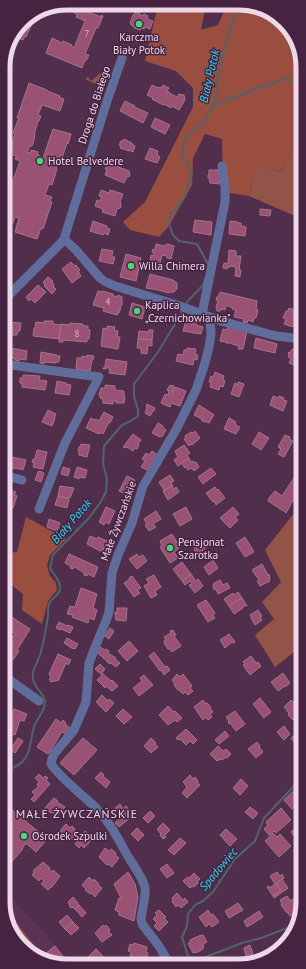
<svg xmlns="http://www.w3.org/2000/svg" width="306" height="969" font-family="'PT Sans',sans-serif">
  <rect width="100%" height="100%" fill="#512e4c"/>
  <path fill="#5c3357" d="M4,891L49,938L71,965H54L22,947L4,914Z"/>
  <g fill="#925448">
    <path d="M103,71L108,76L104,88L85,79L88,77L91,81Z"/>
    <path d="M302,130V219L249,196L257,164L281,172Z"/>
    <path d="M302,503L303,645L275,667L255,635L274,619L262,602L281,582L265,550Z"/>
    <path d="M4,907L34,945L27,950L22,947L4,914Z"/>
  </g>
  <g fill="#9a4e40">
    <path d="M141,4H206L201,30L218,25L227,4H252L284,22L291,35L289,44L300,53H301L302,55V130L281,172L257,164L249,196L223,192L222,139L205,134L193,158L192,185L169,226L159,237L130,230L123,222L145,202L193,107V88L176,71L145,61L157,9Z"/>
    <path d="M26,517L66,539L50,555L47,565L50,576L56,583L57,590L48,601L42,624L22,610L23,594L4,579V565L7,553L17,552Z"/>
  </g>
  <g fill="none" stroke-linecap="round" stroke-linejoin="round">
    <g stroke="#50646d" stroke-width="2">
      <path d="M212,108L226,100L284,79L302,82"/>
      <path d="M208,264L197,244L179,241L173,235L169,224L171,214L185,197L192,174L182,153L185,139L205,120L212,108L216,95L219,69L226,42L239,4"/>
      <path d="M186,305L187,302L203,285L205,278"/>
      <path d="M4,772C11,769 17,767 23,761C32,752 30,736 35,724C39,717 45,710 45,702C44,691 31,688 33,672C35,666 38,661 40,655C44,642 46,629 48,616C48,612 48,608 49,604C51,598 59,596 60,589C61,581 54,575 50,568L53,555L89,518L100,503L106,492L107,479L103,464L104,446L122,425L131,421L138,416V410L134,396V384L158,352L183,311"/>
      <path d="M190,963L182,937L187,926L188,914L195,905L203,901L213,892L235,859L255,841L264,818L295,785L303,772"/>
      <path d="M185,965L242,943L261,938L295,925"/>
    </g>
  </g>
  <g fill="#9a5274" stroke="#a6748a">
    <path d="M67,3H81L80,5L89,9L88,12L101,17V15L103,16L98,28H96L85,54L89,55L86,61L85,60L82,68L46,53L52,38L62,43L63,41L72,45V47L74,48L85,21L76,17L77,14L68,10L69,8L63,5Z"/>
    <path d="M135,12L140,13L139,14L143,16L144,14L148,16L147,19L153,21L150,29L145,27L144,29L141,28L140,30L134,28V26L131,25V23H130L133,15H134Z"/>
    <path d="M24,21L32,24L26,37L25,36L23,40L16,37Z"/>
    <path d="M29,83L47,90V91L60,96L59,97L64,99L60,111L42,105L38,115L41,116L39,121H38L34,135H35L33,144L32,146H30L27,152L30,153L31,150L38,152L37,154L39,155V156L43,158L53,129L71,134L68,144L67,143L62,158H61L60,161L61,162L58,161L56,168L57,169L52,185L49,184L45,195L52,197L50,201L52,202L43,229L41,228L37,239L15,232L19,218L15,217L13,223L9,222L10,217L3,215V208L20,161L15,159L16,157H18L9,153L15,134L13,133L19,118H17Z"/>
    <path d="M152,85L158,88L159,87L161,88L163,85L169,88L167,91L170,93H169L177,97L179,94L184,95L185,100L179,110L172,106L171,108L164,104L163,105L152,99L153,98L147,95Z"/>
    <path d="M125,101L135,106L134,107L148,113L143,123L120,111Z"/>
    <path d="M155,118L170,125L165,134L151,127Z"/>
    <path d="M124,139L132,143V144L135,146L133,152L129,150V151L120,148L121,146L119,145L121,141H123Z"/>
    <path d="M150,148L158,151L157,155L160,157L157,163L145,159Z"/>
    <path d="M108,163L129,171L130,176L127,177L124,183L105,175L107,169H105Z"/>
    <path d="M209,170H218V174H219L220,177H218V180H220V184L210,183L209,178H208V175H209Z"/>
    <path d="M101,190L109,193L110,190L123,194L120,202L121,204V207L120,208L117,209L115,216L102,212L103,209L95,206L97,200L100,201L102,197L99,196Z"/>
    <path d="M260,209L271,210L270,216L260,215Z"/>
    <path d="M195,220L212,222L211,235L193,232Z"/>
    <path d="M93,221L107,226L106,228L110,229L108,235L104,233L103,235L90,231Z"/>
    <path d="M230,221L238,222V223H241V226L246,227L245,236L229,234Z"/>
    <path d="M156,244L164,246L167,244L174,246L171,259L167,258V256L162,255L160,264L152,262V260H150L151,255L153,256L154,252H152L153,249L155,250Z"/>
    <path d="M102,249L113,251L112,255V257H115L113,264L99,261Z"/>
    <path d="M229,250L236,251V256H241L239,270H241L240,277L235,276L236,267L230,266V267H227V269L223,268L224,263L228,264Z"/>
    <path d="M126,254L141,258L136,281L120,277Z"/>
    <path d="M71,262L75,266L76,265L80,270L78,271L81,276L72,283L62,269Z"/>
    <path d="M150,274L173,280L177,283V289L174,292H170L169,293L158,290L146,288Z"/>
    <path d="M48,277L53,281L52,282L54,285L53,286L56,289L52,294L44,286L45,285L43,282Z"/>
    <path d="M38,285L46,292L35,303L31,299L29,301L26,297Z"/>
    <path d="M98,291L102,292L103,291L113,294L112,295L117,297L118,295L122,297V305H121L120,310V311H119V313H118L117,315L103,311L104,308L93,305Z"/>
    <path d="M220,292L257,301L256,310H258L256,318H254L253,322L248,320L247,323L243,322L244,319L234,317L236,310L232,309L233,308L228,306L226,305L225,310L222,309L220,311H217L216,307L218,301L216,300L217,297H218Z"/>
    <path d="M132,303L145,307L142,319L129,315Z"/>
    <path d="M289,308L298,311L297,314H299L297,322H295L293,327L284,324L286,319L283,318L286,311H288Z"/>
    <path d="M187,316L198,319L196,325L203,327L201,334L183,331Z"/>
    <path d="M44,321H53V324L61,325L59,339L33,336L34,328H35L36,322L44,323Z"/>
    <path d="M3,322H8L7,333H3Z"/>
    <path d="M8,322L21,323L20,331H18L17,335H12L13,334L7,333Z"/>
    <path d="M70,323L83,324V326H88V330H90V331L89,339H87V342L63,340V342H59L61,324L70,325Z"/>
    <path d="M107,326L115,327L114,330L118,331L117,337H120L118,349L101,346L103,328L107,329Z"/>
    <path d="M228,326L247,331L243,349H238L239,346L232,344V343H226L225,342L220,341L223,329L227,330Z"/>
    <path d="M149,330H153L152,340L138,339L139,331L149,332Z"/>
    <path d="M256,338L277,344L275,353L254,348Z"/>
    <path d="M138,339L152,340V346L148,345L147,354L141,353V348H137Z"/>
    <path d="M10,348L27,351L26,360L19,359V361L15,360L16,359L9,358Z"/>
    <path d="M187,348L196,349L195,354L198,355L197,360L194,359L193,365L176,361L178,354L183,355L184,350H187Z"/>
    <path d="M292,349L296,351V349L302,352L301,357L299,356L297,360L300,361L297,366L289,363L291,358L288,357L289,354L288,353L289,352L290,353Z"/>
    <path d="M41,352L57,355V356H60L59,362H56V363L44,362V364L40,363Z"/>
    <path d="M87,355L94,356L93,360H92L90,371L76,369L77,358H82V356L87,357Z"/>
    <path d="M106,359L127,362L125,375L109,373L110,368H106V369H103L104,367H105Z"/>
    <path d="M215,372L224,376L223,380L225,381L223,387L220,386L219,390L210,387L211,383L209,382L211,376L213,377Z"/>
    <path d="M23,375L40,376L39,380L47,381L45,390L22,387V383H20V378H23Z"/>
    <path d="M57,381L66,383V384L71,385L69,395L55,393Z"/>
    <path d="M238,382L244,384L239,397L231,394L235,383L238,385Z"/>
    <path d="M105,385L115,386V390L124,391V396H125L124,403H116V401H113V404L103,403V399L100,398V396L99,395L101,388H105Z"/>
    <path d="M170,385L174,386L172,392H173L175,387L186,391L180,406L171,403L170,407L161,403L165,394L168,395L169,391L167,390Z"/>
    <path d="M273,396L278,398L279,396L284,398L283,400L287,401L283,411L274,407L270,405Z"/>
    <path d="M147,404L155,408L154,411H153L150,416L145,413L147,408L146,407Z"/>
    <path d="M199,405L214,415L209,423L205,421V422L201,420L202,419L194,415Z"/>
    <path d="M48,410L56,414L54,419H55L52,426L42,422Z"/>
    <path d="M104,412L113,417L110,423L109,422L103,434L100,432L99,434L86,428L91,418L95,420L96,419L99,421Z"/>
    <path d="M229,418L236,422L235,423L236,425L240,427L236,434L224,429Z"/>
    <path d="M158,423L163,426L162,427L166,430L162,437L161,436L160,437L152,433Z"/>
    <path d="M195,431L200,438L192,445L191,444L189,446L184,439L186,438L185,436L191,432L193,433Z"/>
    <path d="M259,432L269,438L261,450L252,444Z"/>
    <path d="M133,434L141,440L138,444L139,445L137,449L135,448L133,451L127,447L126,448L123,447Z"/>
    <path d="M285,435L290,437L289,439L293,441L284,457L278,454L281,449L278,447Z"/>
    <path d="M81,444L90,445L87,457L79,455V451H78L79,447H80Z"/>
    <path d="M184,445L190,453L187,455L189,458L178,466L174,460L178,457L175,451Z"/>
    <path d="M37,450L47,452L43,469L33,467L34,463L32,462L33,459H35Z"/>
    <path d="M152,451L158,455L147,470L141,467L145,461L142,459L146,453L149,455Z"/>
    <path d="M299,452L302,454V466L294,461Z"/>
    <path d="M11,457L26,460L23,470L15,468L14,469L8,468Z"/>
    <path d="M189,458L191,462L193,461L194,463L196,462L199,467L194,471L191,468L188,470L186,467L185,468L181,463Z"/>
    <path d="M302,466V489L292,502L286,513L285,512L268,501L269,499V498L275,491L282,496Z"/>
    <path d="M63,467L70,469L68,476L61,474Z"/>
    <path d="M77,467L87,470L85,478L79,477V479L74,477Z"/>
    <path d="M211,468L216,474L203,484L198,477Z"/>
    <path d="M39,471L44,473L41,482L35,480L38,472Z"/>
    <path d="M170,475L174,481L171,482L173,486L164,490L159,482Z"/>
    <path d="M127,476L135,480L132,485L133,486L127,495L119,491Z"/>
    <path d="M60,486L74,488L70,498L68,497V498L58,496Z"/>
    <path d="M172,486L174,489L176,487L179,492L168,500L163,491Z"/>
    <path d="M215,487L217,490L218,489L225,498L216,505L214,501L213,502L206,493Z"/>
    <path d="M4,488L16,492L14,495L17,496L13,508L10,507L9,511L4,509Z"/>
    <path d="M58,496L69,499L67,508L55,505Z"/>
    <path d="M106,507L115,511L109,524L105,522L104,525L99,522Z"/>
    <path d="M186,507L192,519L180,526L173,514Z"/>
    <path d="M233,507L239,514L235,517L238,520L230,528L220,518Z"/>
    <path d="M156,511L161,519L153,524L156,527L149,531L145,525L147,524L144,519Z"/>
    <path d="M49,519L60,523L57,531L47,527Z"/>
    <path d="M172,534L180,547L174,552L178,558L170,563L160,547L162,546L160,541Z"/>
    <path d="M90,536L97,539L98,537L107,541L102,552L87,544Z"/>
    <path d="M245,537L254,552L245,557L236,543Z"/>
    <path d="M202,539L204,542L205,541L209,545L198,554L194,550L195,549L193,546Z"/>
    <path d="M69,554L98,567L94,577L88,574L87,576L84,575V573L75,567L73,569L70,568L71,566L65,563Z"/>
    <path d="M137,554L139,557L143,555L147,561L137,569L129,559Z"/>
    <path d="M213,560L218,568L209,575L204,567Z"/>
    <path d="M182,562L191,574L182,581L173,569Z"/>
    <path d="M262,564L268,575L269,574L270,579L269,580L270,581L260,586L257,581L259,580L252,570Z"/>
    <path d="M191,574L196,581L198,579L203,586L195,593L189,585L192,584L190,581L185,585L182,581Z"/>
    <path d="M154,575L161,587L155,591L157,595L151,598L144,586L149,583L146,579Z"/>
    <path d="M132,576L141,588L137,590L140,593L134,597L124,583L130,579L129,578Z"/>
    <path d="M220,580L223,585L227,583L230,588L218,594L216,589L214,590L213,587L214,586L213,584Z"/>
    <path d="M81,588L97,594L93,608L97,610L94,620L89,618L88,623L72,617L73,615L67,614L70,606L75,607Z"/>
    <path d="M238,592L242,598L229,606L224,599L233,593L234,595Z"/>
    <path d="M242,598L247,606H246V605L242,608H243L234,614L229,606Z"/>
    <path d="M206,600L215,613L213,615L215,618L208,622L197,605Z"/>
    <path d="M117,608H127L126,621L116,620L115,612L117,613Z"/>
    <path d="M258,610L262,616L260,617L262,620L255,625L251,618H252L250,615Z"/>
    <path d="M4,612L30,629L17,650L19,651L13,660L9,658L7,661L4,659V651L15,633L11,632L4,627Z"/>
    <path d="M59,622L67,626L68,625L73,627L70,633L61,629L60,630L56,628Z"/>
    <path d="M110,628L114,631L109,639L105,636Z"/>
    <path d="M173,630L176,635L174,636L181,646L172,652L170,649H168L164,643L165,642L164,641L166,640L164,637L171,633L170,631Z"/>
    <path d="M229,634L235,642L233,643L232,642L225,648L220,640Z"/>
    <path d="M67,638L78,644L75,649L74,648L73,649L64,643Z"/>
    <path d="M129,641L138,651L127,661L118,651Z"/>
    <path d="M100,647L105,650L106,649L109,651L108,653L116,658L115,659L120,663L116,667L111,663L110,664L107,662L108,660L107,661L103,658H104L96,652Z"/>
    <path d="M154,652L165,667L167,666L170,670L164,675L161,670L160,671L149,656Z"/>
    <path d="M58,654L71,660L68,665L66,663L59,679V680L51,682L49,679L51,678L49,674Z"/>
    <path d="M251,656L257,664L258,662L261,666L250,675L243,665L245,664L243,662Z"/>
    <path d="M100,664L105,669L102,673L111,681L112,680L118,686L112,691L106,686L105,688L97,680L102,675L95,669Z"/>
    <path d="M283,673L290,683L285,687V686L278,691L271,682Z"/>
    <path d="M177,674L180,677L183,674L192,686L190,688L193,691L188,695L185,692L183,694L179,690H178L174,685L175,684L172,680Z"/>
    <path d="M144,675L153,685L139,696L133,688L142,681L140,678Z"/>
    <path d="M102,695L108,701L109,699L114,703L106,712L96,702Z"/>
    <path d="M260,698L271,712L264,718L253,704Z"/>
    <path d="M203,700L206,704L207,703L211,707L210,708L213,712L210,714L212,717L208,720L206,717L203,720L194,707Z"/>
    <path d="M291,700L293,702L294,701L296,703L297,702L299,705L297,708L303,714V716L297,722L294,719L293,720L288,715L289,713L284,707Z"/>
    <path d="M168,706L174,712L175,711L182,718L177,722L175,720L168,725L159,715Z"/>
    <path d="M14,709L27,714L24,721L20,720L15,735L13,734L12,736L8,735L10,728L8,727Z"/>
    <path d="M123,709L132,717L124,724L116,716Z"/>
    <path d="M235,711L245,724L236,731L230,723L229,724L228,722L229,721L226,717Z"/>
    <path d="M56,719L61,723L63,720L66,723L65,724L70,728L66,734L62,732L48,754L37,747Z"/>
    <path d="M284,726L290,734L284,740L277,732Z"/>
    <path d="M186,729L197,740L193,744L190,741L186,745L180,739L178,740L176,738Z"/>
    <path d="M225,731L229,736L219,744L215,740Z"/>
    <path d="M295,735L301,743L297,746L291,738Z"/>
    <path d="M18,738L23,741L15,753L10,750Z"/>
    <path d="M83,738L97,750L74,775L60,763Z"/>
    <path d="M151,738L156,743L155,744L158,747L151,753L144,746Z"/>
    <path d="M257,742L260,746L259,747L263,752L256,758L248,749Z"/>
    <path d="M218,746L223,751L226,749L231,754L227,758L226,757L222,760L221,759L217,761L210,754Z"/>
    <path d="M101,772L104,775L103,776L110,782L106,788L95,778Z"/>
    <path d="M39,774L43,778L45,776L48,778L46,780L50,784L34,802L31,799L35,795L32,792L39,786L37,785L39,782L35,778Z"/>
    <path d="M190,775L193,779L195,777L198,781L197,782L200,785L187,798L182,793L187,787L183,782Z"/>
    <path d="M241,779L248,786L240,795L233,788Z"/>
    <path d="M301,784L303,786V800L292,809L284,800Z"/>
    <path d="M54,798L58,801L57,802L65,807L57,816L52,812L51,813L49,811L48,812L44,809Z"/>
    <path d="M4,804H5L47,839L36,852L27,844H25L22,849H23L8,866L4,863V833L8,828L4,825Z"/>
    <path d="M120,804L123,809L126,806L129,810L127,812L131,817L119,827L115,823L121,817L115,808Z"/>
    <path d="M250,807L258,813L253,819L245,812Z"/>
    <path d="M281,808L291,820L276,833L274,831L269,835L264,829L268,825L266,822Z"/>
    <path d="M150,811L155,816L148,823L143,818Z"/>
    <path d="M163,823L170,830L164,836L166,837L163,839L160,835L161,834L157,829Z"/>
    <path d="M66,824L70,828L72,826L75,829L74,831L77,835L71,841L68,837L67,838L60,831Z"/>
    <path d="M298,826L303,831V834L297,840L291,832Z"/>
    <path d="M137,828L144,835L138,841L131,834Z"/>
    <path d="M226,829L237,839L230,846L220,835Z"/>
    <path d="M85,831L93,838L84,848L81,845L79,848L75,844Z"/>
    <path d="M273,833L277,837L280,834L291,846L279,857L265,841Z"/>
    <path d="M180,838L186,843L174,855L168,850Z"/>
    <path d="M105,848L109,851L111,849L116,853L115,855L119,858L112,867L108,864L107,865L99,857Z"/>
    <path d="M303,857V865L302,866L301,864L298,867L295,863Z"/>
    <path d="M43,862L50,868L49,869L52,872L53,870L60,876L52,887H51L48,890L41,884L44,881L41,878L39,881L32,875L34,872L33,871Z"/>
    <path d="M167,864L174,873L167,878L160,869Z"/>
    <path d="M128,872L135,884L138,897L134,921L119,915V912L115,910L119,898H121L114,884Z"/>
    <path d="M277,872L280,876L282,874L284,878L276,884L281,890L273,896L267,887L269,886L270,888L275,884L270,876Z"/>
    <path d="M194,873L200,879L197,882L198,883L194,887L192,886L190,888L183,881L188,877L189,878Z"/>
    <path d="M89,877L93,881L94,879L99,884L98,885L102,888L95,897L91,893L90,894L85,890L86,889L82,885Z"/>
    <path d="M282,879L288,888L274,898L273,896L281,890L276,884Z"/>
    <path d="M177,893L183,900L185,898L188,902L181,908L178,905L176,907L172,902L173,900L172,898Z"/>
    <path d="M287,896L290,901L293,899L297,905L294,907L297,910L290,916L287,912H286L281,905L282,904L280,900Z"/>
    <path d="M73,897L79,905L75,909L72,907L71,908L69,905H70L68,902Z"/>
    <path d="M238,903L243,910L229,918L225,911Z"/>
    <path d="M79,905L86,913L82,917L75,909Z"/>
    <path d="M159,910L166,917L164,918L168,922L159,931L154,926L157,923L153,919L157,915L155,913Z"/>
    <path d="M208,910L211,915L213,914L219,922L212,927L209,924L206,927L199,917Z"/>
    <path d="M259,911L263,917L247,927L244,921Z"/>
    <path d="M67,915L73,922L65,929L59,922Z"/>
    <path d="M73,922L79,928L71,935L65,929Z"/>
    <path d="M103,925L104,927L106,925L110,930L108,931L112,935L102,942L95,933Z"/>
    <path d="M201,935V936L203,935L207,942L203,944L204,947L203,948V949L196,953L195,952L193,953L188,943L191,942L190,940Z"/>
    <path d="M134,943L147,947L146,952L148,953L146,961L130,956L131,952L128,951L130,944L133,945Z"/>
    <path d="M250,945L253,954L246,956L244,948Z"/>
    <path d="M55,946L68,963L66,965H54L45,954Z"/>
    <path d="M96,949L103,956L95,964L88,957Z"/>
  </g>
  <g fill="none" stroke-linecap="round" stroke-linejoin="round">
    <g stroke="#606d9b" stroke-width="9">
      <path d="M64,239L76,250L100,278L104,281L115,286L180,306L221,321L276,336L302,339"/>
      <path d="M3,299L8,296L60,244L64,239L107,101L122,58"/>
      <path d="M202,314L225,202V187L222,166"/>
      <path d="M4,364L99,377L65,443L39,509"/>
      <path d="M4,475L22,480"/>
      <path d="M4,676L39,701"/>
      <path d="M167,960L159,946L142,924L141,919C142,910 146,896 145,888C144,880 134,866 129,858C118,839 111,823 95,807C81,793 63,781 51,764L52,759L54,754L74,730L86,702L89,663L96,645L106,621L109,612L112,573L118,555L132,523L143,486L149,476L177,428L196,390L205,363L209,347L211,334L210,317"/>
      <path d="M250,965L288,942"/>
    </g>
  </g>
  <g fill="#44d77b" stroke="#462341" stroke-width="1.5">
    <circle cx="139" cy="24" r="4"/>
    <circle cx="40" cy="161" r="4"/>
    <circle cx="131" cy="266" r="4"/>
    <circle cx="137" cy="311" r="4"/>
    <circle cx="170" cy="548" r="4"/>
    <circle cx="24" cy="836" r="4"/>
  </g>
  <g text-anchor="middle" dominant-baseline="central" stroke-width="3" stroke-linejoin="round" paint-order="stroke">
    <g font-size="9" fill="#d8b6cc">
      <text x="87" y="33">7</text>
      <text x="108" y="301">4</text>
      <text x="77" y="333">8</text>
    </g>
    <g font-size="11" fill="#edd7e9" stroke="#462341" text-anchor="start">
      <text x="139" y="37" text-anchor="middle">Karczma<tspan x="139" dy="13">Biały Potok</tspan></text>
      <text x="48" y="161">Hotel Belvedere</text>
      <text x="139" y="266">Willa Chimera</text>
      <text x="145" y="305">Kaplica<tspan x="145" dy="13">„Czernichowianka"</tspan></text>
      <text x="178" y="542">Pensjonat<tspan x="178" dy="13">Szarotka</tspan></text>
      <text x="32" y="836">Ośrodek Szpulki</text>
    </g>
    <g font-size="11" fill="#edd7e9" stroke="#462341">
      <text transform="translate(94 105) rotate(-72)">Droga do Białego</text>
      <text transform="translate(118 521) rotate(-70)">Małe Żywczańskie</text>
    </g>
    <g font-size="12" font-style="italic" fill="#2cd9f5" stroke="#462341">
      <text transform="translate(209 76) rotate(-77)">Biały Potok</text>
      <text transform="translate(71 521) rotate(-49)">Biały Potok</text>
      <text transform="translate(218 869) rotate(-50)">Spadowiec</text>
    </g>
    <g font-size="12" letter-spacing="1" fill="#edd7e9" stroke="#462341">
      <text x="77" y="813">MAŁE ŻYWCZAŃSKIE</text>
    </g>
  </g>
  <path d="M0 0H306V969H0ZM67 10H239A57 57 0 0 1 296 67V902A57 57 0 0 1 239 959H67A57 57 0 0 1 10 902V67A57 57 0 0 1 67 10Z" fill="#462341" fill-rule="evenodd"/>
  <path fill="none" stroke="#edd7e9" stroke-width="5" d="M67 10H239A57 57 0 0 1 296 67V902A57 57 0 0 1 239 959H67A57 57 0 0 1 10 902V67A57 57 0 0 1 67 10Z"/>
</svg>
